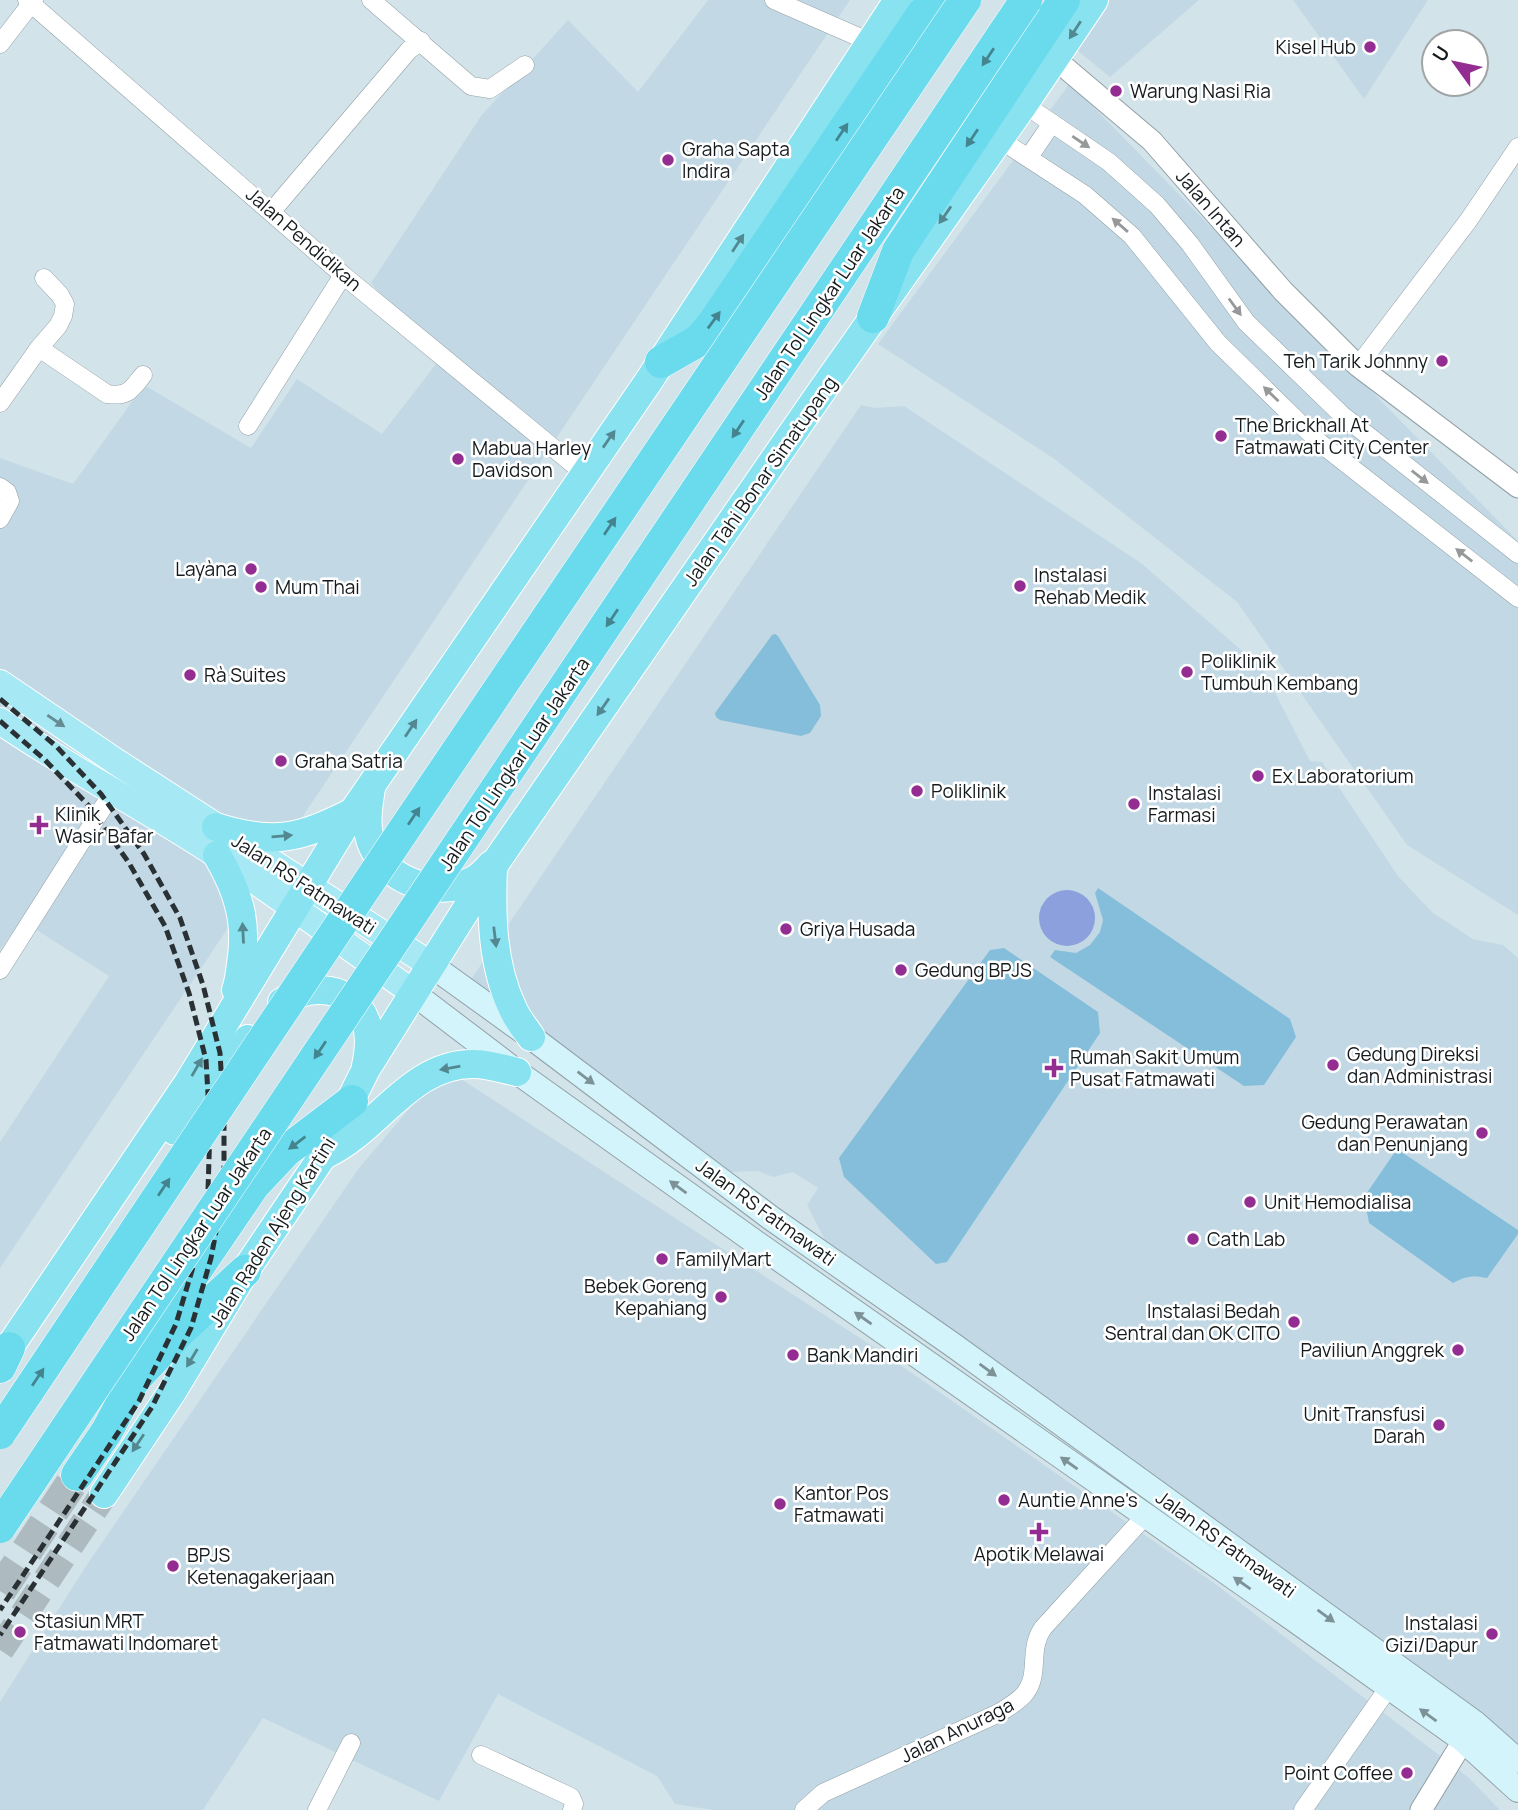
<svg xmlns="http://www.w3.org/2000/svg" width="1518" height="1810" font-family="Manrope,sans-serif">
  <rect width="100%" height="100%" fill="#d3e3ea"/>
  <g fill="#c2d9e5">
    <path d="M708,0H850L0,1268V1142L109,976L21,920L0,950V458L73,484L144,385L251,448L297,379L382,434L439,360L371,283L481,116L568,20L638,92Z"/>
    <path d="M1105,0H1199L1110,77L1072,46Z"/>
    <path d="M1293,0H1428L1364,99Z"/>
    <path d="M1070,83L1518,541V915L1407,845L1237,602L1053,458L878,344Z"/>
    <path d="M861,405L875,408L904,406L1141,563L1263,669L1310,761L1322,762L1398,876L1433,913L1473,939L1503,945L1518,958V1754L1395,1658L912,1300L825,1240L807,1205L818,1188L793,1172L773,1177L758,1171L731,1172L697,1149L620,1087L610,1085L470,981Z"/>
    <path d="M444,1068L883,1353L1214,1583L1469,1778L1500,1810H713L675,1804L657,1776L498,1694L439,1801L263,1718L203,1810H0V1702L86,1566L359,1168Z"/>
  </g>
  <g fill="#85beda">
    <path d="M775,634L778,636L820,705L821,716L810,733L801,736L720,720L716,717L715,713L772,635Z"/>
    <path d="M1098,888L1290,1019L1296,1037L1264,1085L1244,1086L1050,957L1055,950L1076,953L1090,945L1100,932L1103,920L1095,893Z"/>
    <path d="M1004,948L1098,1012L1100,1033L947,1262L936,1264L844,1177L839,1158L990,950Z"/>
    <path d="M1397,1149L1518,1230V1234L1487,1278C1474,1275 1465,1276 1453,1283L1369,1223L1364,1197Z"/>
  </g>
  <circle fill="#8ba0dc" cx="1067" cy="918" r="28"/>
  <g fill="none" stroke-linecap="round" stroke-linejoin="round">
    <path stroke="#adbbc1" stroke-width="28" stroke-dasharray="28 14" stroke-linecap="butt" d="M0,1650L104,1494"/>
    <path stroke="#adbbc1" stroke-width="32" stroke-dasharray="32 16" stroke-linecap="butt" d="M0,1591L77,1475"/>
    <g stroke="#92a0a7" stroke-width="19">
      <g id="minor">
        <path d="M27,0L343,275L585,474"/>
        <path d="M371,0L471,86L490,89L525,65"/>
        <path d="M774,0L870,42"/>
        <path d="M0,44L34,0"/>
        <path d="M1024,104L1109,162L1157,205L1190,244L1246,322L1342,415L1518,554"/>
        <path d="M999,139L1085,195L1132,236L1218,343L1320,443L1518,598"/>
        <path d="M1029,157L1052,123"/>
        <path d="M272,211L409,50L421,41"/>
        <path d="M39,348L107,394C128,397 131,390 143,375"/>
        <path d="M1358,366L1468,221L1518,147"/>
        <path d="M0,403L39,348L58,326L63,316L65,304L60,295L44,278"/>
        <path d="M248,426L343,275"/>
        <path d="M0,487L7,492L10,501L0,519"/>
        <path d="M0,970L114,790"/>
        <path d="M481,1755L571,1797L574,1804L572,1810"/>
        <path d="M317,1810L351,1743"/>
        <path d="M804,1810L823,1793L999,1713C1008,1707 1020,1701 1026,1692C1040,1673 1028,1649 1043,1628L1145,1516"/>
        <path d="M1303,1810L1389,1687"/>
      </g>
    </g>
    <g stroke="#92a0a7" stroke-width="23">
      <g id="tertiary">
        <path d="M1055,59L1152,141L1283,291L1358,366L1518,487"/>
        <path d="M1421,1810L1471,1728"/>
      </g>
    </g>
    <g stroke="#92a0a7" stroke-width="26">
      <g id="secondary">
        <path d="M431,965L531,1037L771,1218L953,1345L1475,1723L1518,1761"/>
        <path d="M412,992L517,1072L755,1242L1292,1618L1463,1740L1518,1790"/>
      </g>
    </g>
    <g stroke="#fff" stroke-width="28">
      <g id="primary">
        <path d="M0,683L118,763L431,965"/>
        <path d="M0,721C70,769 146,808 217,855C283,899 348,946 412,992"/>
      </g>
    </g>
    <g stroke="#fff" stroke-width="30">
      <g id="trunk">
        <path d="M371,788C368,808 364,828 373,847C390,884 439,898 474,880C480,877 486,870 491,865"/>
        <path d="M216,827C274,845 299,839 353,812"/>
        <path d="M217,855C238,891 248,921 241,964C240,972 239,982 236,990"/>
        <path d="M493,869C491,915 492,966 513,1009C517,1019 525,1028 531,1037"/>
        <path d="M282,1002C311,983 353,985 366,1022C371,1036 369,1052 366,1066"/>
        <path d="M175,1131L248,1039"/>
        <path d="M326,1154C378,1130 411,1062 475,1064C488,1064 503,1069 517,1072"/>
        <path d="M0,1361L188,1083L353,812L648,382L898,0"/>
        <path d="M104,1494L172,1392L245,1271L324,1154L366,1069L498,859L823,389L1024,104L1094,0"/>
      </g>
    </g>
    <g stroke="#fff" stroke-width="33">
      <g id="motorway">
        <path d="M873,317L898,251L1064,0"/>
        <path d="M661,362L698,341L712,325L932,0"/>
        <path d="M0,1367L9,1348"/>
        <path d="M134,1380L142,1358L156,1329L254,1185L286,1151L352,1101"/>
        <path d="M77,1475L107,1431L134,1380L180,1331L245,1271"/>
      </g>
    </g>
    <use href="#minor" stroke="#fff" stroke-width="18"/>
    <use href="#tertiary" stroke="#fff" stroke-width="21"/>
    <use href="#secondary" stroke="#d2f4fa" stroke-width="24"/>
    <use href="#primary" stroke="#a6e9f4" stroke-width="26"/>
    <use href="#trunk" stroke="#88e2f0" stroke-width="28"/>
    <use href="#motorway" stroke="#6adaed" stroke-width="32"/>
    <g stroke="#2a3134" stroke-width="5" stroke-dasharray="10 5" stroke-linecap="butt">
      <path d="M0,699L56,746L101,794L144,854L180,918L203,985L220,1053L224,1120V1189L211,1258L191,1328L152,1407L0,1635"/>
      <path d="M0,721L44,759L89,806L129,863L165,926L189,993L206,1060L210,1128L208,1190L196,1257L176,1324L139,1401L0,1610"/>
    </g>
    <g stroke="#fff" stroke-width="33" stroke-linecap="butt">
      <g id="motorway-bridge">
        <path d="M0,1433L399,837L965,0"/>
        <path d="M0,1527L1026,0"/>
      </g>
    </g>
    <use href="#motorway-bridge" stroke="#6adaed" stroke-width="32"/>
  </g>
  <defs><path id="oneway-solid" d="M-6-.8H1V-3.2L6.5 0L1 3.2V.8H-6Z" transform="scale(1.75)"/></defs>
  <g fill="#548891">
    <use href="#oneway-solid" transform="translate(1075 30) rotate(123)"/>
    <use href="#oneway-solid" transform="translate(945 215) rotate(125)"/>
    <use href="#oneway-solid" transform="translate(738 243) rotate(-57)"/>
    <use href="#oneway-solid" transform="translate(609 439) rotate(-55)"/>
    <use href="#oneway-solid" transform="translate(603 707) rotate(125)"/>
    <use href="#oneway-solid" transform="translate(411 728) rotate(-56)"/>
    <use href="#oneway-solid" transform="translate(282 836) rotate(-5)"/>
    <use href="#oneway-solid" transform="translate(243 933) rotate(-93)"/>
    <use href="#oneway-solid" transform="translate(495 937) rotate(83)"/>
    <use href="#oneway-solid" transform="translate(197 1067) rotate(-60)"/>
    <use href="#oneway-solid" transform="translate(450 1068) rotate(170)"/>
    <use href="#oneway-solid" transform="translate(192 1358) rotate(121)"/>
    <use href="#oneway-solid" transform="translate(138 1443) rotate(124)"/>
  </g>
  <g fill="#44848f">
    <use href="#oneway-solid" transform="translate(988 57) rotate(124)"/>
    <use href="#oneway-solid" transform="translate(842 132) rotate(-56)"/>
    <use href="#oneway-solid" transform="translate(972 138) rotate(124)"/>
    <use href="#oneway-solid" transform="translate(714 320) rotate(-54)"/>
    <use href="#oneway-solid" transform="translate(738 429) rotate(124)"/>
    <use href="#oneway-solid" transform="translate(610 526) rotate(-56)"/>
    <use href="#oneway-solid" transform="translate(612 618) rotate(124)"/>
    <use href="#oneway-solid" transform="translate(414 816) rotate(-56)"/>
    <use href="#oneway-solid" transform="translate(320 1050) rotate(124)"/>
    <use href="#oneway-solid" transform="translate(297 1143) rotate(143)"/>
    <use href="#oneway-solid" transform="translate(164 1187) rotate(-56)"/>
    <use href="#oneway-solid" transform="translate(38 1377) rotate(-56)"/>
  </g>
  <g fill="#969899">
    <use href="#oneway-solid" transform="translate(1081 142) rotate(34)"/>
    <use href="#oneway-solid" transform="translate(1120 225) rotate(-139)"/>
    <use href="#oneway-solid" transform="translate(1235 307) rotate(54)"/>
    <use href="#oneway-solid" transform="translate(1271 394) rotate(-136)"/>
    <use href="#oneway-solid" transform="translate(1420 477) rotate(38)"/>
    <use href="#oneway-solid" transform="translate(1464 555) rotate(-142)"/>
  </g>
  <use fill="#658c93" href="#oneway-solid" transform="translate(56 721) rotate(34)"/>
  <g fill="#7d9297">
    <use href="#oneway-solid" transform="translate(586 1078) rotate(37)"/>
    <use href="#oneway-solid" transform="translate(678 1187) rotate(-144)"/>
    <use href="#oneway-solid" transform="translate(863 1318) rotate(-145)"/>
    <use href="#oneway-solid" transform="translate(988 1370) rotate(36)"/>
    <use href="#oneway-solid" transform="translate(1069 1463) rotate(-145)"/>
    <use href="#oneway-solid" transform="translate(1242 1583) rotate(-145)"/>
    <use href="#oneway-solid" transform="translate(1326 1616) rotate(36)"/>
    <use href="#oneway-solid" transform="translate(1428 1715) rotate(-144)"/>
  </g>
  <g fill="#942d92" stroke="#fff" stroke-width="2.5">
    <circle cx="1370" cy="47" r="7"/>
    <circle cx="1116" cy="91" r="7"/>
    <circle cx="668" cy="160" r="7"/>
    <circle cx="1442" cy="361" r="7"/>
    <circle cx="1221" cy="436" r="7"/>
    <circle cx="458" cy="459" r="7"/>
    <circle cx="251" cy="569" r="7"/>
    <circle cx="1020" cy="586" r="7"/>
    <circle cx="261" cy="587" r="7"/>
    <circle cx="1187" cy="672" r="7"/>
    <circle cx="190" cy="675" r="7"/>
    <circle cx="281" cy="761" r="7"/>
    <circle cx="1258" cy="776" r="7"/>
    <circle cx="917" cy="791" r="7"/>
    <circle cx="1134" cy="804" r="7"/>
    <path d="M35.5 814.5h7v7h7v7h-7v7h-7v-7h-7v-7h7z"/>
    <circle cx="786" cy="929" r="7"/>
    <circle cx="901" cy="970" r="7"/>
    <circle cx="1333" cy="1065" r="7"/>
    <path d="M1050.5 1057.5h7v7h7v7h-7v7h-7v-7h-7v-7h7z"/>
    <circle cx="1482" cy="1133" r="7"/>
    <circle cx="1250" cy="1202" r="7"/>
    <circle cx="1193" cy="1239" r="7"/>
    <circle cx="662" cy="1259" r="7"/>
    <circle cx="721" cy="1297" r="7"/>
    <circle cx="1294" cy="1322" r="7"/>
    <circle cx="1458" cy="1350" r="7"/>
    <circle cx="793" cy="1355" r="7"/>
    <circle cx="1439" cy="1425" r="7"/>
    <circle cx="1004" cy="1500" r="7"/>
    <circle cx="780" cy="1504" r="7"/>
    <path d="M1035.5 1521.5h7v7h7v7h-7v7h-7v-7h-7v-7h7z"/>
    <circle cx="173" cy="1566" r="7"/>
    <circle cx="20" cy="1632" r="7"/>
    <circle cx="1492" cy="1634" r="7"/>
    <circle cx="1407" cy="1773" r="7"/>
  </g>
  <g text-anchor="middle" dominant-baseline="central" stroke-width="5" stroke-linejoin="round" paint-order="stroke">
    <g font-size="19" fill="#151b1d" stroke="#fff" text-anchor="start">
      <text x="1356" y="47" text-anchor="end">Kisel Hub</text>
      <text x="1130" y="91">Warung Nasi Ria</text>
      <text x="682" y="149">Graha Sapta<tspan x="682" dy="22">Indira</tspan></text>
      <text x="1428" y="361" text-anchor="end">Teh Tarik Johnny</text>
      <text x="1235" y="425">The Brickhall At<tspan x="1235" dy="22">Fatmawati City Center</tspan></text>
      <text x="472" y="448">Mabua Harley<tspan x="472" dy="22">Davidson</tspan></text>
      <text x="237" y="569" text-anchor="end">Layàna</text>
      <text x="1034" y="575">Instalasi<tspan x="1034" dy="22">Rehab Medik</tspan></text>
      <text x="275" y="587">Mum Thai</text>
      <text x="1201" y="661">Poliklinik<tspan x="1201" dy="22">Tumbuh Kembang</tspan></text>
      <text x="204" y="675">Rà Suites</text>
      <text x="295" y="761">Graha Satria</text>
      <text x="1272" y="776">Ex Laboratorium</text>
      <text x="931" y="791">Poliklinik</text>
      <text x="1148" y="793">Instalasi<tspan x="1148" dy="22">Farmasi</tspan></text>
      <text x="55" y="814">Klinik<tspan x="55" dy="22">Wasir Bafar</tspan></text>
      <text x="800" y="929">Griya Husada</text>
      <text x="915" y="970">Gedung BPJS</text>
      <text x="1347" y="1054">Gedung Direksi<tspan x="1347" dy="22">dan Administrasi</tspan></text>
      <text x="1070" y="1057">Rumah Sakit Umum<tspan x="1070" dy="22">Pusat Fatmawati</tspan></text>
      <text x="1468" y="1122" text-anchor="end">Gedung Perawatan<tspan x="1468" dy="22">dan Penunjang</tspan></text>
      <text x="1264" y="1202">Unit Hemodialisa</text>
      <text x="1207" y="1239">Cath Lab</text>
      <text x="676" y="1259">FamilyMart</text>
      <text x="707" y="1286" text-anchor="end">Bebek Goreng<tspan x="707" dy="22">Kepahiang</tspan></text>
      <text x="1280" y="1311" text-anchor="end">Instalasi Bedah<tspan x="1280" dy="22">Sentral dan OK CITO</tspan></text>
      <text x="1444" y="1350" text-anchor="end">Paviliun Anggrek</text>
      <text x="807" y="1355">Bank Mandiri</text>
      <text x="1425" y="1414" text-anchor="end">Unit Transfusi<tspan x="1425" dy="22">Darah</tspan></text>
      <text x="794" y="1493">Kantor Pos<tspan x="794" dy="22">Fatmawati</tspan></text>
      <text x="1018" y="1500">Auntie Anne's</text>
      <text x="1039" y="1554" text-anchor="middle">Apotik Melawai</text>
      <text x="187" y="1555">BPJS<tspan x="187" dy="22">Ketenagakerjaan</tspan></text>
      <text x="34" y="1621">Stasiun MRT<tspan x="34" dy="22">Fatmawati Indomaret</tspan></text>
      <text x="1478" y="1623" text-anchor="end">Instalasi<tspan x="1478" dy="22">Gizi/Dapur</tspan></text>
      <text x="1393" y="1773" text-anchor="end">Point Coffee</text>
    </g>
    <g font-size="19" fill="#151b1d" stroke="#fff">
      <text transform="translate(1211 208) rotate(49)">Jalan Intan</text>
      <text transform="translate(304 239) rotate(41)">Jalan Pendidikan</text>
      <text transform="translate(829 293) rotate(-56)">Jalan Tol Lingkar Luar Jakarta</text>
      <text transform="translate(760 481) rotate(-55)">Jalan Tahi Bonar Simatupang</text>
      <text transform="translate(514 764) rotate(-56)">Jalan Tol Lingkar Luar Jakarta</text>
      <text transform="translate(304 884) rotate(33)">Jalan RS Fatmawati</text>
      <text transform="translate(766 1212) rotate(36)">Jalan RS Fatmawati</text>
      <text transform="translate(272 1232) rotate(-58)">Jalan Raden Ajeng Kartini</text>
      <text transform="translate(196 1234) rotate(-56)">Jalan Tol Lingkar Luar Jakarta</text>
      <text transform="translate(1226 1544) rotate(36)">Jalan RS Fatmawati</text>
      <text transform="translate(957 1730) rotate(-26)">Jalan Anuraga</text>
    </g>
  </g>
  <g transform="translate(1455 63) rotate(303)"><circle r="33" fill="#ffffff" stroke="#a1a4a5" stroke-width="2"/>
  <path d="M0-5L12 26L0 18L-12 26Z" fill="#942d92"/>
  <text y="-10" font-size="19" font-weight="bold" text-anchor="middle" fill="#151b1d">U</text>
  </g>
</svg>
